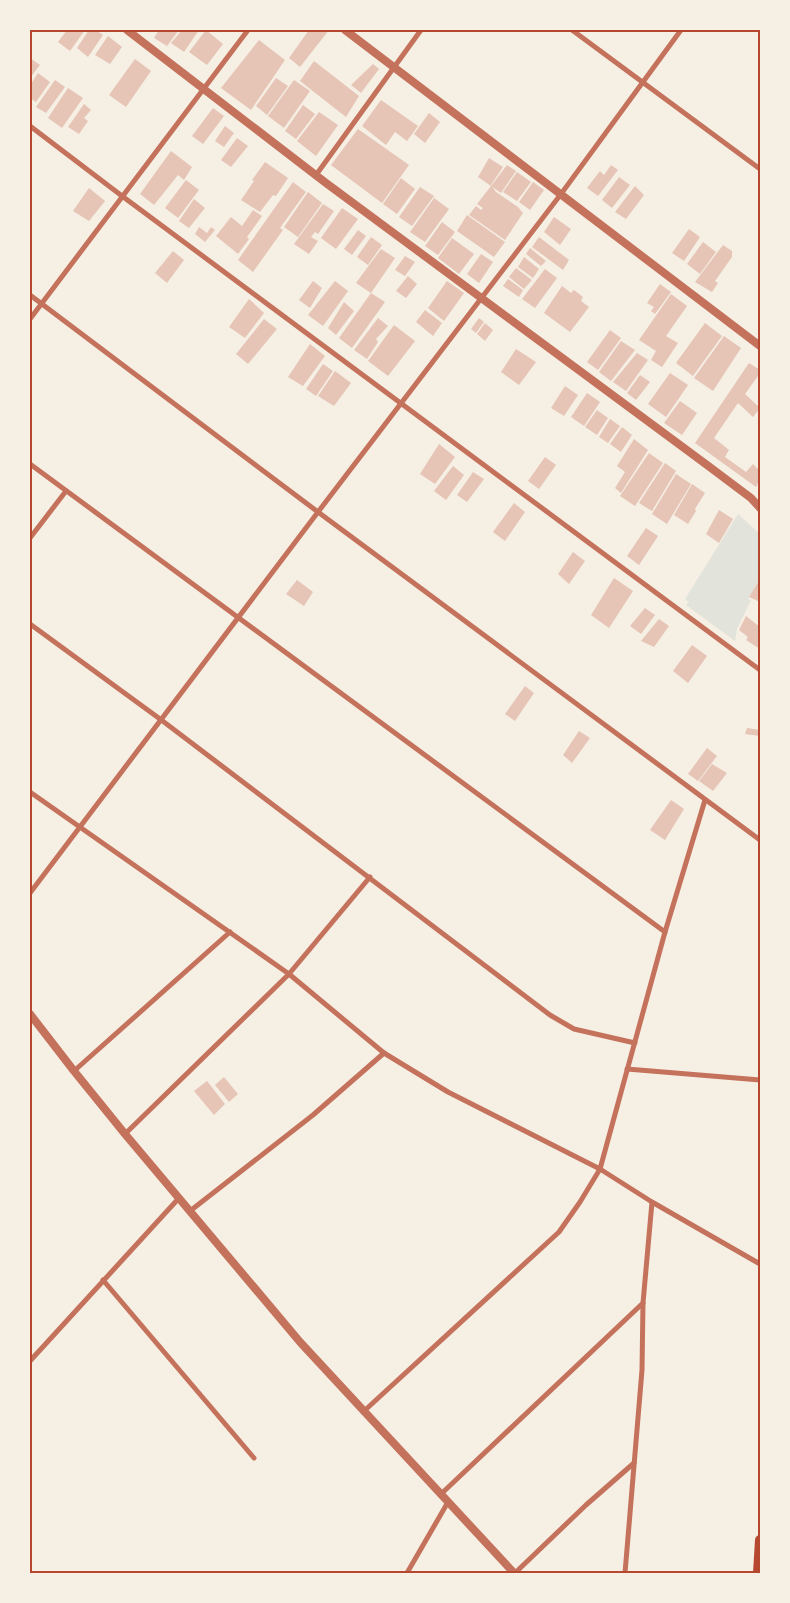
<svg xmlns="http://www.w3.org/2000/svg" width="790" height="1603" font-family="Montserrat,sans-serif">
  <rect width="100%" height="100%" fill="#f6efe4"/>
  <path fill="#e2e4dc" d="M738,514L760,534V579L748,599L751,600L737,629L735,641L686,605L689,602L685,599Z"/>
  <g fill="#e6c5b7">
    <path d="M67,30H85L70,51L58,42Z"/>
    <path d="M89,30H96L103,35L88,57L77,48Z"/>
    <path d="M159,30H179L167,46L154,38Z"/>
    <path d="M182,30H199L184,52L171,43Z"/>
    <path d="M206,30L223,44L207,65L189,52Z"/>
    <path d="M309,30H329L300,67L289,58Z"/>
    <path d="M108,36L122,47L110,64L95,55Z"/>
    <path d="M259,40L285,60L251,110L221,88Z"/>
    <path d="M30,58L40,65L30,78Z"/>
    <path d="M135,59L151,71L126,107L109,95Z"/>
    <path d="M314,61L359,96L346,117L300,81Z"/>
    <path d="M373,64L379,69L361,93L351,85Z"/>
    <path d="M38,73L50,82L36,102L30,98V85Z"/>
    <path d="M276,78L288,86L267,115L256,106Z"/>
    <path d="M55,80L65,87L46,113L36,107Z"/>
    <path d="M294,80L310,91L284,128L268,116Z"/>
    <path d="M68,88L83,98L62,128L48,118Z"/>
    <path d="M381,100L418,126L407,141L395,132L386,145L362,126Z"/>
    <path d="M84,104L91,110L84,118L88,121L79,134L68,127Z"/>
    <path d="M303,105L315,114L296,139L285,131Z"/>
    <path d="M213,108L224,116L203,144L192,136Z"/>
    <path d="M319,112L338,125L316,156L297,141Z"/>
    <path d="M429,113L440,122L425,143L414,134Z"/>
    <path d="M225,126L234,133L224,147L215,141Z"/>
    <path d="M358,129L409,165L382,203L331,165Z"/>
    <path d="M237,138L248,146L231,167L221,160Z"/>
    <path d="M171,151L192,167L184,180L178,175L154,205L140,194Z"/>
    <path d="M489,158L503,167L491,185L496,192L518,207L523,213L505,240L469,215L476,206L481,210L483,208L477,204L491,186L478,177Z"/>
    <path d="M265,162L288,178L276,196L273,195L260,212L241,200L254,181L252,180Z"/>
    <path d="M507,165L516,171L501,193L491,186Z"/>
    <path d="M611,165L618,170L598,196L587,188L600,171L604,175Z"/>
    <path d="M517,172L531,182L517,201L503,192Z"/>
    <path d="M619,177L630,185L612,208L602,200Z"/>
    <path d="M401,178L415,189L397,214L383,204Z"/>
    <path d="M186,180L199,190L178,218L165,208Z"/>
    <path d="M293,182L306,192L280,228L283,230L253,272L238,260Z"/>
    <path d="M533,182L544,190L530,210L519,202Z"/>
    <path d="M635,186L644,195L626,219L615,212Z"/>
    <path d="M420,187L434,196L412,226L399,217Z"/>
    <path d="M89,188L105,201L89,221L73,211Z"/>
    <path d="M308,192L322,203L298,237L284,227Z"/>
    <path d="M434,198L449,209L425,242L410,232Z"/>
    <path d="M194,199L205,208L189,228L179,221Z"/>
    <path d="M323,204L334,211L318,234L315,232L311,237L318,241L309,254L294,244Z"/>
    <path d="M342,208L358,219L336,249L321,238Z"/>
    <path d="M253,210L262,216L247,237L249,239L238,254L216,236L231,217L242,226Z"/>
    <path d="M467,215L505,242L494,257L457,231Z"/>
    <path d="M554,217L571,229L560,245L544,232Z"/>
    <path d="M442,222L455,232L438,255L425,246Z"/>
    <path d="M199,227L207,233L211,227L215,230L205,242L195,234Z"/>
    <path d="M689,229L700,237L684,261L672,253Z"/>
    <path d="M358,230L366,236L352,255L344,249Z"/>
    <path d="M371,237L382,245L368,265L357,257Z"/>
    <path d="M539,237L569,260L563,270L532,247Z"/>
    <path d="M452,238L474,254L459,274L438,258Z"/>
    <path d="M703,242L716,252L700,274L687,264Z"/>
    <path d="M723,245L732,251V257L715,281L718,283L712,292L695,282Z"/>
    <path d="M530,248L546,261L541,266L526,254Z"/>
    <path d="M381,249L395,258L371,293L385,302L352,348L339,338L371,293L356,283Z"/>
    <path d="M173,251L184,260L167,283L155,273Z"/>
    <path d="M481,254L493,262L479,283L467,274Z"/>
    <path d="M405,256L415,262L405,276L395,270Z"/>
    <path d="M524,257L539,269L533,278L518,267Z"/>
    <path d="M516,268L532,280L524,289L509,277Z"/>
    <path d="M545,269L557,278L535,308L522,299Z"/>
    <path d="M408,276L417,284L406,298L396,291Z"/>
    <path d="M508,279L523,290L519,297L503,286Z"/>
    <path d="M313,281L322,288L310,308L299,300Z"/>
    <path d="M335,281L348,291L323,326L308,315Z"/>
    <path d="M447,281L464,293L444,321L428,308Z"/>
    <path d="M660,284L671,292L655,314L651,311L654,307L647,303Z"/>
    <path d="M562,286L571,293L574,290L583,297L581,301L589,307L570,332L544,313Z"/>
    <path d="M671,294L687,306L666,336L678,343L662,367L651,360L656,351L639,340Z"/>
    <path d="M249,299L264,313L245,338L229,327Z"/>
    <path d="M344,302L354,311L336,335L328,328Z"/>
    <path d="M425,310L442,323L433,336L416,322Z"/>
    <path d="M378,318L388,326L376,339L378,342L367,359L354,350Z"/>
    <path d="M479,318L484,322L476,333L471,329Z"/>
    <path d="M264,319L277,329L248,364L236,354Z"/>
    <path d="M485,323L493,330L485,341L477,334Z"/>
    <path d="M705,323L722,336L693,376L676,363Z"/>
    <path d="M394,325L415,341L388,376L368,361Z"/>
    <path d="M610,330L621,338L598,370L587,362Z"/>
    <path d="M724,336L741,348L713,391L694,378Z"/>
    <path d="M621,341L635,350L611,381L599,372Z"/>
    <path d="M310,344L325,356L303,386L288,377Z"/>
    <path d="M516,349L536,362L519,385L501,372Z"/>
    <path d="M637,353L648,360L626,391L613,382Z"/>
    <path d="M749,363L760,370V373L745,394L760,408L753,417L738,403L714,438L729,450L725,457L746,472L753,464L760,471V480L756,487L695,443Z"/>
    <path d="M323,364L333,371L316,396L306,389Z"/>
    <path d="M335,371L351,383L334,406L318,396Z"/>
    <path d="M670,373L688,385L666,417L648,404Z"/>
    <path d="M640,375L650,382L636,400L627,393Z"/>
    <path d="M565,386L578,395L564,416L551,408Z"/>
    <path d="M587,393L600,402L584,426L571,417Z"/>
    <path d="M680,401L697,413L682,435L664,423Z"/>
    <path d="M597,410L608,418L597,435L585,427Z"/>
    <path d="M610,419L620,426L608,443L599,437Z"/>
    <path d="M622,427L632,435L621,452L610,444Z"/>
    <path d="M634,439L648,450L621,493L615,488L625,472L617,466Z"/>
    <path d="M439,444L455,457L435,484L420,474Z"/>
    <path d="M649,453L663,463L635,506L620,496Z"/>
    <path d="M545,457L556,465L539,489L528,481Z"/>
    <path d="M665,463L676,471L652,511L639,503Z"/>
    <path d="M453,466L464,475L446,500L434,491Z"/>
    <path d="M473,472L484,479L467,502L457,495Z"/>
    <path d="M676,474L691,484L667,524L652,514Z"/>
    <path d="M692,484L705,493L695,509L696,511L688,524L674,515Z"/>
    <path d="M514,503L525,512L505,541L493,532Z"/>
    <path d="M719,510L733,519L719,543L706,534Z"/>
    <path d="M646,528L658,536L639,565L627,556Z"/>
    <path d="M573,552L585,561L569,584L558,574Z"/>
    <path d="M614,578L633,591L609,628L591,615Z"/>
    <path d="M760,579V602L749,597Z"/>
    <path d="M297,580L313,592L304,606L286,594Z"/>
    <path d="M645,608L655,615L641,634L630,626Z"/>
    <path d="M746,616L760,627V649L746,640L748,637L739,630Z"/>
    <path d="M659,619L669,626L654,647L641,641Z"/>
    <path d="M692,645L707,656L688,683L673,671Z"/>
    <path d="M525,686L534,693L515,721L505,714Z"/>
    <path d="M747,728L760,730V736L745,734Z"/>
    <path d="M579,731L590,738L572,763L563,755Z"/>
    <path d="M707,748L717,756L698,781L688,774Z"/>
    <path d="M712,764L727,773L713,791L699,781Z"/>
    <path d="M671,800L684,809L665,840L650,830Z"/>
    <path d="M224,1077L238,1094L229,1102L215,1085Z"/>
    <path d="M207,1081L225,1104L214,1115L194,1091Z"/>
  </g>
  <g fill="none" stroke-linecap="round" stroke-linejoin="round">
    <g stroke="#c5725c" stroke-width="5">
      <path d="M572,30L760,169"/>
      <path d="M30,126L122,196L760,670"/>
      <path d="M316,175L421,30"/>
      <path d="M30,295L318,512L760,840"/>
      <path d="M30,319L248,30"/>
      <path d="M30,464L665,932"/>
      <path d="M30,538L66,491"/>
      <path d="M30,624L160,719L550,1015L574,1029L635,1043"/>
      <path d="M30,792L289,974L384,1053L448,1092L600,1169L652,1202L760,1264"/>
      <path d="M30,893L318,512L561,194L681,30"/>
      <path d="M627,1069L760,1080"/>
      <path d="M74,1071L230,932"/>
      <path d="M125,1134L289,974L370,877"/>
      <path d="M190,1211L313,1115L384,1053"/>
      <path d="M103,1280L254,1458"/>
      <path d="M30,1361L179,1198"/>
      <path d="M363,1412L559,1232L580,1202L600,1169L665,932L705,800"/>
      <path d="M440,1495L643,1303"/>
      <path d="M407,1573L448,1502"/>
      <path d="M515,1573L586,1505L634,1463"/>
      <path d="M625,1573L642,1370L643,1303L652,1202"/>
    </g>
    <g stroke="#c5725c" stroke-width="8">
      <path d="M127,30L326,183L703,462L751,498L760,508"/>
      <path d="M345,30L760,346"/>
      <path d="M30,1014L74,1071L125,1134L300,1342L514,1573"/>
    </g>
    <path stroke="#b5482f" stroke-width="10" d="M758,1573L760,1540"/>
  </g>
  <rect width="790" height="1603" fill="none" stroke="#f6efe4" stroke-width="62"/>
  <rect x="31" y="31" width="728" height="1541" fill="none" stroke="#b5482f" stroke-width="2"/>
</svg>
